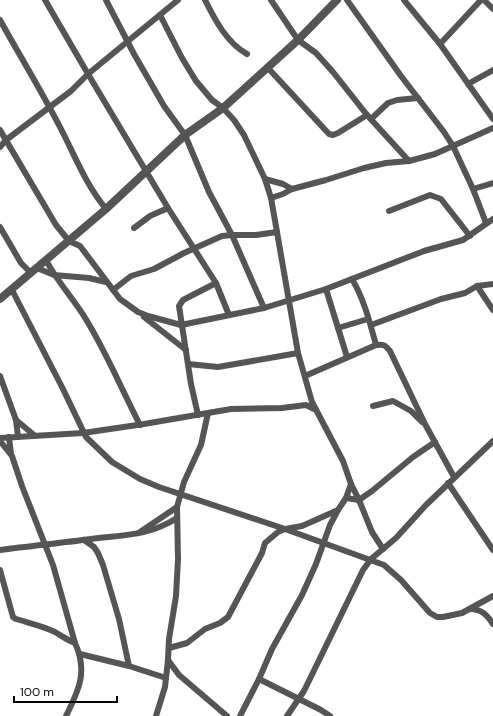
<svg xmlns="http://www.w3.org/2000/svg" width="493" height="716" font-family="'DM Sans',sans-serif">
  <rect width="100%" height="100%" fill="#fff"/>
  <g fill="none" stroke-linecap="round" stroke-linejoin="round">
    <g stroke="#555" stroke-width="6">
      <path d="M106,0L134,54L164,106L185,135L209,192L232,235L264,308"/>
      <path d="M205,0C215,20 227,43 247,54"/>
      <path d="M271,0L298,40L316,53L333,72L367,115L409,161"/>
      <path d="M347,0L401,76L444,132L453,146L473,189L486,223"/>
      <path d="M404,0L440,44L493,119"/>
      <path d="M484,0L493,9"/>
      <path d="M160,15L182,58L196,81L212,100L223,108L234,120L244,135L265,179L271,198L277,232L298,353L312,402L343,461L351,484L359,500L372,532L383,549"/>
      <path d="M0,20C20,56 42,92 61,129C75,156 86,185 106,209"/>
      <path d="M440,44L481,0"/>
      <path d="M268,68L329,134L333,135L338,133L367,115"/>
      <path d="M468,84L493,70"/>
      <path d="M371,119L388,103L397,100L418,98"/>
      <path d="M0,130L56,225L69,241L80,246L120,299L138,312L148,316L181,325L264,308L326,289L424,251L463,240L493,219"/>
      <path d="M0,147L6,140L71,91L88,74L45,0"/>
      <path d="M265,179L283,184L292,189"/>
      <path d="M473,189L493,183"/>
      <path d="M271,198L283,194L292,189L326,180L364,168L386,163L409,161L435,154L493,128"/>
      <path d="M168,208L88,74L178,0"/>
      <path d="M389,211L430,195L441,199L470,236"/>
      <path d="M0,227L21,263L31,273"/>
      <path d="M134,228L150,216L168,208L216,283L229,315"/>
      <path d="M46,260C57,282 75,300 87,321C107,354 122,390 140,425"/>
      <path d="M37,268L54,275L89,278L106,282"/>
      <path d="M477,286L493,310"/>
      <path d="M326,289L347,357"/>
      <path d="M12,290L63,389L86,437L112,462L140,479L159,487L285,529L384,565L401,580L430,613L437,617H443L462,613L493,596"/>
      <path d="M113,290L131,276L154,269L184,253L222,236L232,235H256L277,232"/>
      <path d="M144,317L186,350"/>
      <path d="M371,325L441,299L465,293L477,286L493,284"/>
      <path d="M338,328L368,319"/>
      <path d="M376,345C384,344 385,345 390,351L425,424L454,477"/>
      <path d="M188,364L218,367L298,353"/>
      <path d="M0,376L16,420L18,437"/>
      <path d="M305,376L376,345C370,323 364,299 352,279"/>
      <path d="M373,406L393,401L411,411L422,422"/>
      <path d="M198,415L191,384L179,306L183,300L216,283"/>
      <path d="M16,420L34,435"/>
      <path d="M9,437L11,454"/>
      <path d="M0,438L83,433L144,424L231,409L282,408L306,405L314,409"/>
      <path d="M0,441L12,456L22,486L53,565L75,643C88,671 79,690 66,716"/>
      <path d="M448,483L493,550"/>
      <path d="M346,498L359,500L372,491L413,457L435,442"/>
      <path d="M140,532L177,507"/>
      <path d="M84,540L94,547L98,553L103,565L119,619L129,666"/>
      <path d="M0,550C30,546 61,543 91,539C123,535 149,536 177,518"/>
      <path d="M0,570L13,617L16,619C29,623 43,626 55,632C62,636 67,640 75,643"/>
      <path d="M470,609C482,609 487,615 493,624"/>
      <path d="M169,648L187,643L205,629L220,623L228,617L262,553L265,543L278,532L285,529L302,526L338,510"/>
      <path d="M80,654L129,666L166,678"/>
      <path d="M168,660L179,675L227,716"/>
      <path d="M156,716L165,687L168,660L169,639L176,596L178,559L177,507L184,482L201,445L208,413"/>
      <path d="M240,716L259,679"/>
      <path d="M287,716L304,691L363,570L371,559L396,538L426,505L493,441"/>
      <path d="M330,716L321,710L259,679L272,649L302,595L316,564L330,525L338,510L346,498L351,484"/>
    </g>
    <path stroke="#555" stroke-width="8" d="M0,299L106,209L185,135L223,108L298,40L337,0"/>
  </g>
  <path d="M14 696v6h103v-6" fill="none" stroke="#000000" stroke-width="2"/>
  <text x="20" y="696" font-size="12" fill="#000000" stroke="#ffffff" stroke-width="3" paint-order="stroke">100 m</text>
</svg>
